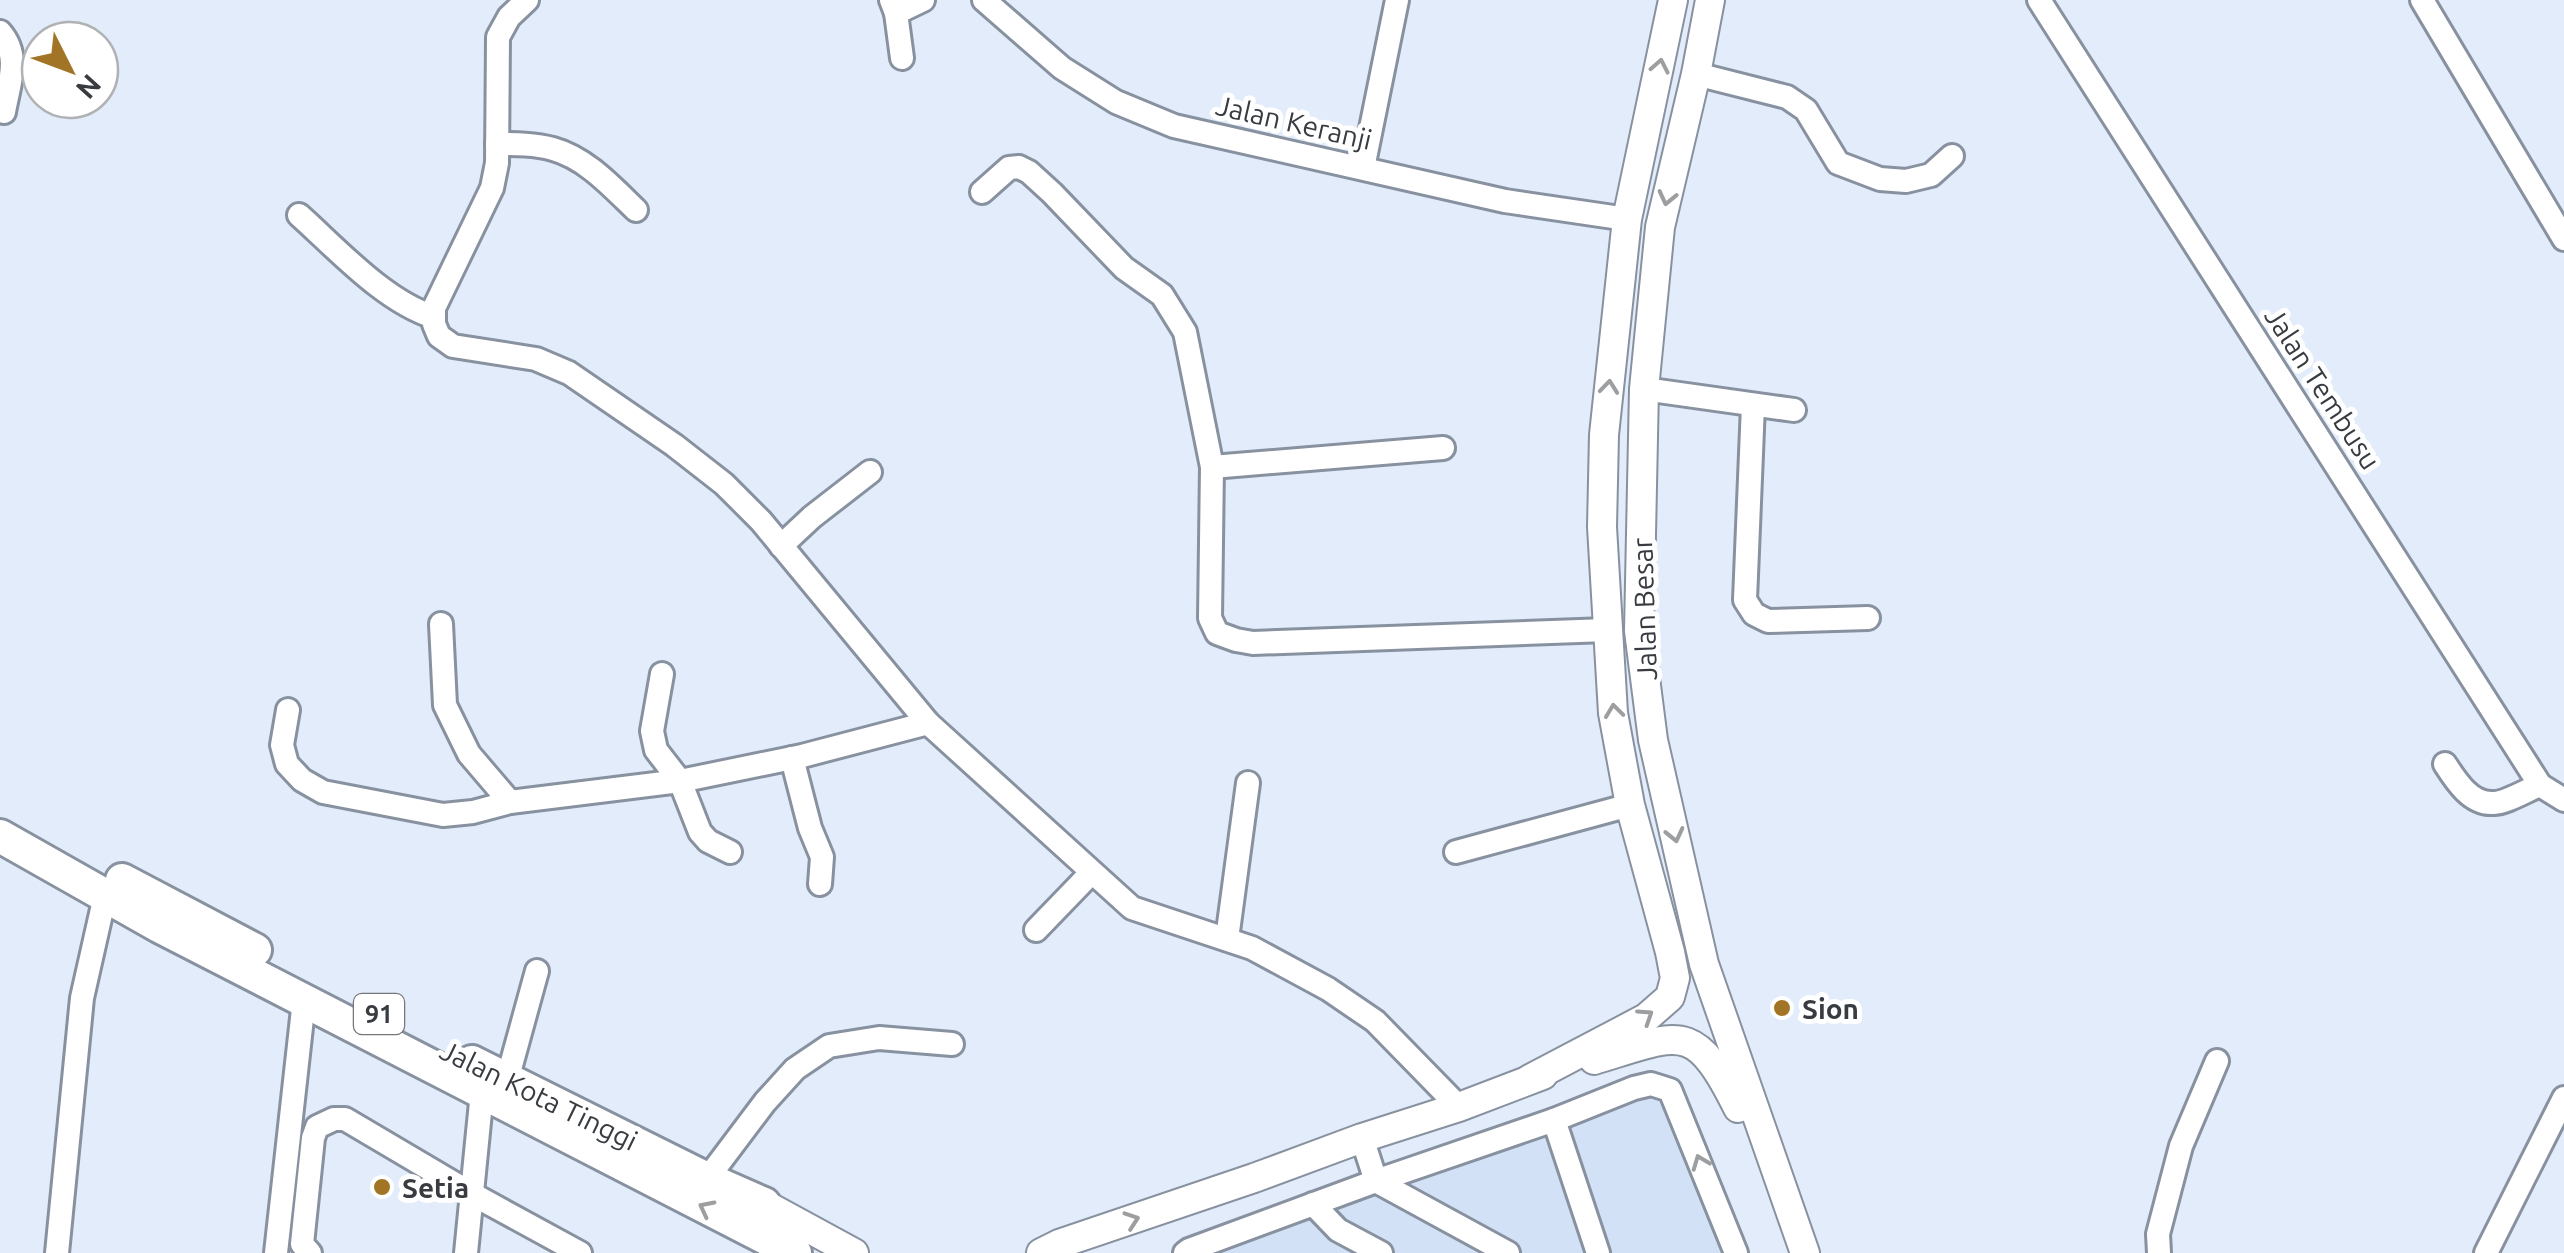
<svg xmlns="http://www.w3.org/2000/svg" width="2564" height="1253" font-family="Ubuntu,sans-serif">
  <rect width="100%" height="100%" fill="#e2ecfb"/>
  <path fill="#d2e1f5" d="M1676,1085L1744,1253H1174Z"/>
  <g fill="none" stroke-linecap="round" stroke-linejoin="round">
    <g stroke="#88919f" stroke-width="28">
      <g id="minor">
        <path d="M527,0L509,17L498,37L497,163L492,188L434,308V324L439,336L453,346L536,359L569,373L674,445L724,484L761,521L928,723L1132,908L1252,948L1328,989L1375,1021L1459,1107"/>
        <path d="M891,0L896,13L902,58"/>
        <path d="M984,0L1062,68L1116,102L1174,126L1505,201L1627,219"/>
        <path d="M2039,0L2540,785L2564,800"/>
        <path d="M2422,0L2564,239"/>
        <path d="M896,13L923,0"/>
        <path d="M0,32C21,56 9,83 4,112"/>
        <path d="M1696,74L1787,97L1806,110L1838,163L1880,179L1906,181L1931,175L1952,156"/>
        <path d="M497,144C516,144 535,144 553,149C586,158 612,187 636,210"/>
        <path d="M1363,168L1397,0"/>
        <path d="M982,192L1009,168L1019,167L1029,172L1052,193L1124,268L1162,295L1185,332L1212,467L1210,618L1217,633L1236,640L1253,643L1607,630"/>
        <path d="M299,215C338,250 384,301 434,317"/>
        <path d="M1644,389L1794,410"/>
        <path d="M1753,405L1745,600L1754,614L1768,621L1868,618"/>
        <path d="M1212,467L1443,448"/>
        <path d="M781,546L812,517L870,472"/>
        <path d="M441,624L445,705L469,754L510,802L680,781L802,756L928,723"/>
        <path d="M662,674L652,731L656,750L680,781L700,832L708,841L730,852"/>
        <path d="M288,710L282,745L287,764L302,780L323,792L443,815L473,812L510,802"/>
        <path d="M792,758L810,828L822,857L820,884"/>
        <path d="M2445,764C2456,781 2471,805 2494,803C2506,803 2529,789 2540,785"/>
        <path d="M1456,852L1630,805"/>
        <path d="M1036,930L1091,873"/>
        <path d="M1227,939L1248,783"/>
        <path d="M507,1080L537,971"/>
        <path d="M1554,1120L1598,1253"/>
        <path d="M1362,1138L1376,1181L1508,1253"/>
        <path d="M707,1179L765,1102L795,1069L829,1046L879,1038L952,1044"/>
        <path d="M1313,1204L1338,1230L1381,1253"/>
        <path d="M57,1253L82,998L105,896"/>
        <path d="M276,1253L304,1000"/>
        <path d="M310,1253L302,1244L313,1138L317,1127L334,1119H345L472,1194L580,1253"/>
        <path d="M466,1253L482,1092"/>
        <path d="M1185,1253L1189,1250L1376,1181L1554,1120L1634,1088L1651,1084L1670,1090L1736,1253"/>
        <path d="M2159,1253L2158,1234L2181,1146L2217,1061"/>
        <path d="M2486,1253L2564,1098"/>
      </g>
    </g>
    <g stroke="#88919f" stroke-width="32">
      <g id="major">
        <path d="M1710,0L1696,74L1660,227L1644,389L1639,631L1653,740L1704,964L1805,1253"/>
        <path d="M1594,1060C1680,1034 1694,1019 1738,1108"/>
        <path d="M1530,1079L1646,1018L1670,997L1675,978L1670,952L1630,805L1613,713L1602,527L1604,435L1627,219L1673,0"/>
        <path d="M764,1204L854,1253"/>
        <path d="M1041,1253L1059,1244L1254,1178L1362,1138L1459,1107L1543,1075"/>
      </g>
    </g>
    <g stroke="#88919f" stroke-width="38">
      <g id="highway">
        <path d="M0,836L159,926L795,1253"/>
        <path d="M122,880L255,950"/>
        <path d="M472,1062L707,1179L764,1204"/>
      </g>
    </g>
    <use href="#minor" stroke="#fff" stroke-width="22"/>
    <use href="#major" stroke="#fff" stroke-width="28"/>
    <use href="#highway" stroke="#fff" stroke-width="32"/>
  </g>
  <defs><path id="oneway-chevron" d="M-2-3.5L2.5 0L-2 3.5" fill="none" stroke-width="1.6" stroke-linecap="round" stroke-linejoin="round" transform="scale(2.5)"/></defs>
  <g stroke="#9c9ea0">
    <use href="#oneway-chevron" transform="translate(1660 66) rotate(-79)"/>
    <use href="#oneway-chevron" transform="translate(1667 198) rotate(103)"/>
    <use href="#oneway-chevron" transform="translate(1609 387) rotate(-84)"/>
    <use href="#oneway-chevron" transform="translate(1614 711) rotate(-97)"/>
    <use href="#oneway-chevron" transform="translate(1675 835) rotate(77)"/>
    <use href="#oneway-chevron" transform="translate(1646 1016) rotate(-33)"/>
    <use href="#oneway-chevron" transform="translate(1700 1162) rotate(-111)"/>
    <use href="#oneway-chevron" transform="translate(706 1208) rotate(-153)"/>
    <use href="#oneway-chevron" transform="translate(1132 1220) rotate(-19)"/>
  </g>
  <g fill="#a27426" stroke="#fff" stroke-width="4">
    <circle cx="1782" cy="1008" r="10"/>
    <circle cx="382" cy="1187" r="10"/>
  </g>
  <g text-anchor="middle" dominant-baseline="central" stroke-width="10" stroke-linejoin="round" paint-order="stroke">
    <rect fill="#fff" stroke="#74767a" stroke-width="2.5" x="354" y="994" width="50" height="40" rx="8"/>
    <g font-size="25" font-weight="bold" fill="#383c41">
      <text x="379" y="1014">91</text>
    </g>
    <g font-size="28" fill="#383c41" stroke="#fff">
      <text transform="translate(1294 122) rotate(13)">Jalan Keranji</text>
      <text transform="translate(2323 388) rotate(57)">Jalan Tembusu</text>
      <text transform="translate(1644 609) rotate(-92)">Jalan Besar</text>
      <text transform="translate(539 1095) rotate(26)">Jalan Kota Tinggi</text>
    </g>
    <g font-size="28" font-weight="bold" fill="#383c41" stroke="#fff" text-anchor="start">
      <text x="1802" y="1008">Sion</text>
      <text x="402" y="1187">Setia</text>
    </g>
  </g>
  <g transform="translate(70 70) rotate(132)"><circle r="48" fill="#ffffff" stroke="#afb1b3" stroke-width="2.5"/>
  <path d="M0-8L18 38L0 25L-18 38Z" fill="#a27426"/>
  <text y="-15" font-size="28" font-weight="bold" text-anchor="middle" fill="#383c41">N</text>
  </g>
</svg>
